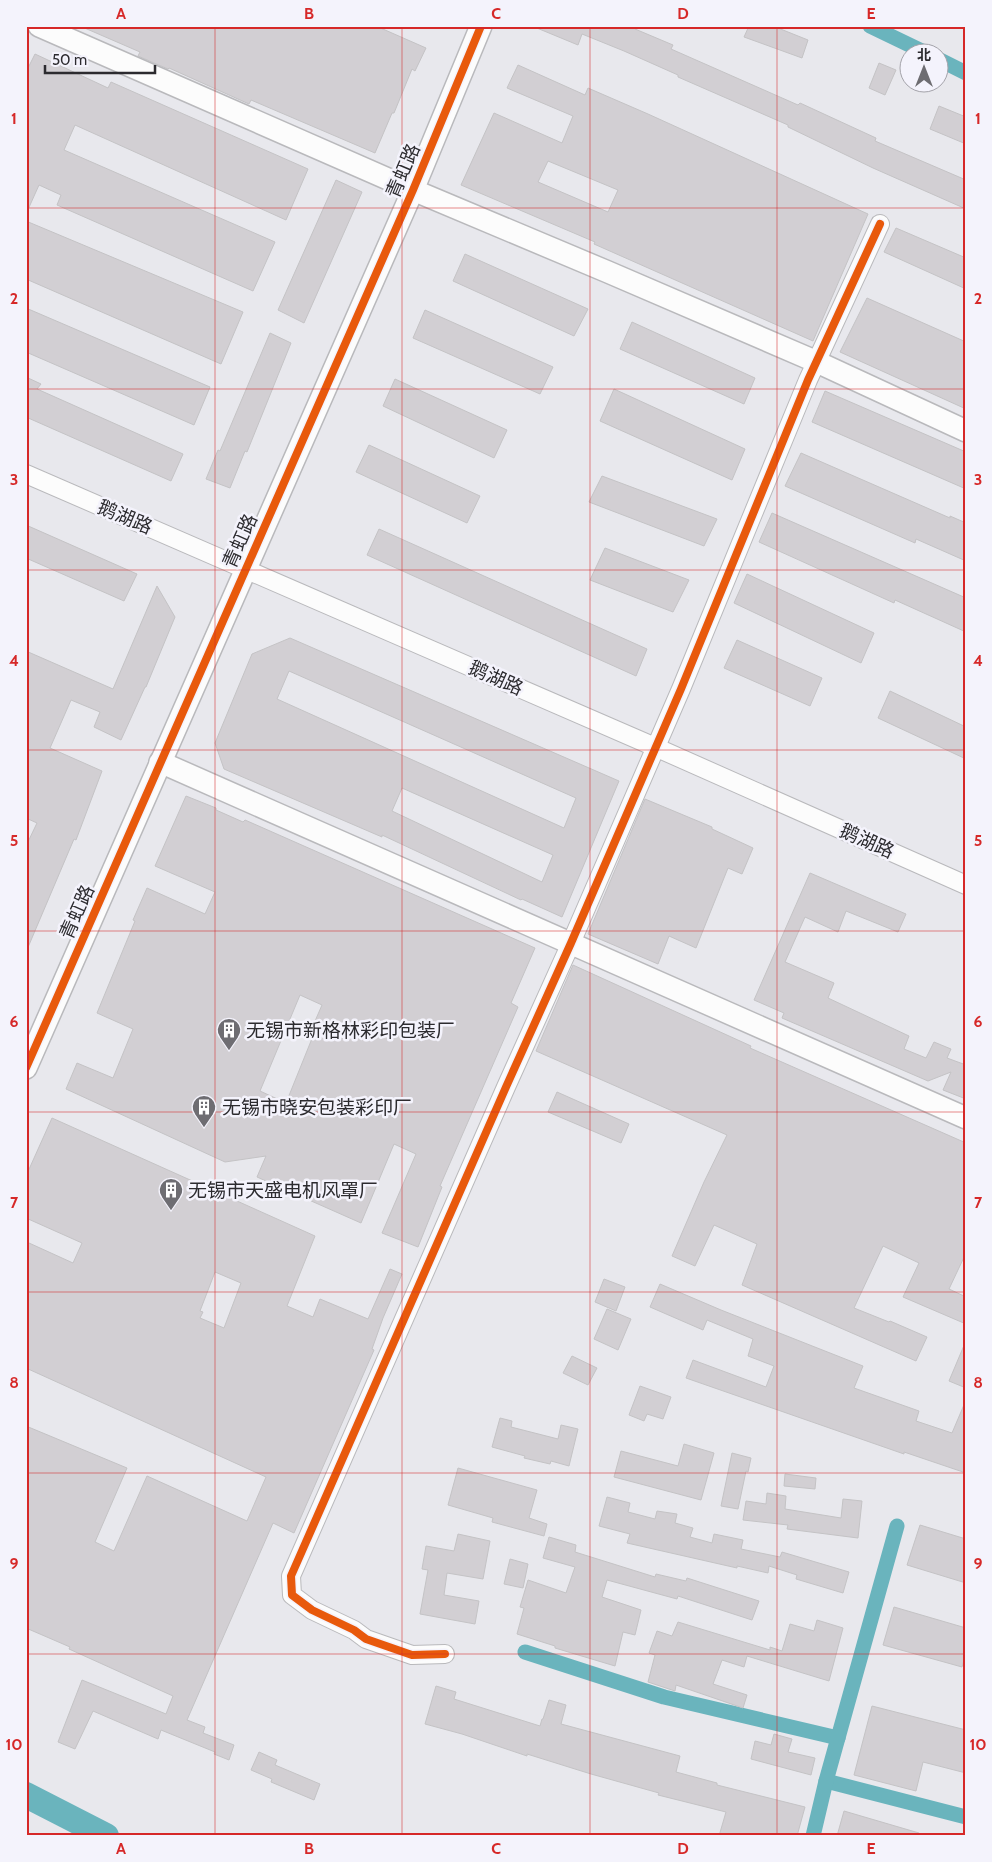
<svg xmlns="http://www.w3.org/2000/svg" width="992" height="1862" font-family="Cabin,'Noto Sans SC',sans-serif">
  <rect width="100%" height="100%" fill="#e8e8ed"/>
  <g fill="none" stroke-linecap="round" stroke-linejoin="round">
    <g stroke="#6ab4bd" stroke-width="15">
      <path d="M870,26L924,52"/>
      <path d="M940,60L966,73"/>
      <path d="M525,1652L664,1697L838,1738"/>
      <path d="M826,1781L966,1817"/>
      <path d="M813,1836L826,1781L897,1526"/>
    </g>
    <path stroke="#6ab4bd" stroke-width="26" d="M26,1795L106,1836"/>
  </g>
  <g fill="#d2cfd3" stroke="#c4c3c5" fill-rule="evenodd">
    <path d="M80,26H376L426,48L415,71L412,69L394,113H392L375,153L251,100L249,104L169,68L168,69L138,56L140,52Z"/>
    <path d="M532,26H637L635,29L673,45L671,49L798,105L800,103L876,138L875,141L966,180V209L873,168L788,127V125L678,77V75L624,51L582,34L578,45Z"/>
    <path d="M749,26H773L808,40L802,58L744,37Z"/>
    <path d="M35,54L108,88L111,82L308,169L286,220L75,125L64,150L275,242L253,291L57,205L61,195L39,185L26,214V72Z"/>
    <path d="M879,63L896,70L885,95L869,88Z"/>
    <path d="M518,65L585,95L588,88L648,114L868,214L813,341L594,244L595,242L461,185L494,113L562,143L573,116L507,88ZM548,161L618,190L608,212L538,182Z"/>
    <path d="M939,106L966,117V144L930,129Z"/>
    <path d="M336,180L362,192L304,323L278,310Z"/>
    <path d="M26,221L243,312L221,364L26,279Z"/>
    <path d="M896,228L966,258V289L884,252Z"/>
    <path d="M465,254L588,309L574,336L453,281Z"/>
    <path d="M867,298L966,342V409L840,352Z"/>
    <path d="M26,308L210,387L194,425L26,352Z"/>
    <path d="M425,310L553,367L540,394L413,338Z"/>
    <path d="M632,322L755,378L744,404L620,349Z"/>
    <path d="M270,333L291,343L247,452L245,451L230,488L206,479L218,450L220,451Z"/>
    <path d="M26,377L41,384L37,389L183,454L171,481L26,417Z"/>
    <path d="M395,379L507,430L494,458L383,406Z"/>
    <path d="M614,389L745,449L732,480L600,421Z"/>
    <path d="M825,391L966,452V489L812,422Z"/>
    <path d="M369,445L480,496L467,523L356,472Z"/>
    <path d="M801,453L950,518V516L966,523V561L916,539L915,543L785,486Z"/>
    <path d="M602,476L717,519L704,546L589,502Z"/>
    <path d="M772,513L966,598V632L895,600L894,603L759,542Z"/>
    <path d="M26,525L137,574L124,601L26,558Z"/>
    <path d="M379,529L647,649L636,676L367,555Z"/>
    <path d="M605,548L689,580L673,612L590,580Z"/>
    <path d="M747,574L874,633L861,663L734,603Z"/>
    <path d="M157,586L175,617L146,687H145L121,740L94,727L100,712L71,700L50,748L102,771L76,840L74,839L26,952V846L37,823L26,818V651L113,689Z"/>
    <path d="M290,638L619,781L562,917L522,899L521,900L382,835V837L224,769L215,743L252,654ZM289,671L576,798L564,828L277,699ZM402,788L553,855L542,882L392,811Z"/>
    <path d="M737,640L822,678L810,706L724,668Z"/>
    <path d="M890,691L966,727V759L878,718Z"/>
    <path d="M186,796L216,808V810L243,822L245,820L535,948L511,1003L518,1007L440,1186L442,1187L418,1247L382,1233L416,1154L394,1144L361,1223L257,1177L266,1156L225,1162L66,1089L77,1063L113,1078L133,1029L97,1013L135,921L133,920L147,888L205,914L215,892L155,866ZM300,995L322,1005L309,1035L313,1036L286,1103L260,1091Z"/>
    <path d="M645,799L712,827V829L753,848L742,874L728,868L696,948L669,936L658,964L588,934Z"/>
    <path d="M810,873L906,914L898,932L846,911L838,932L805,917L785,962L834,983L828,998L909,1036L904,1049L926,1058L934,1042L951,1049L947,1058L966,1065V1099L943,1090L951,1072L928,1081L782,1018L784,1013L754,1000Z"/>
    <path d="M573,965L751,1046L750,1048L966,1143V1253L949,1289L966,1297V1324L903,1297L919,1263L883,1246L854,1308L889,1322L890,1321L927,1337L916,1361L742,1285L757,1244L714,1225L695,1266L672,1256L704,1182L727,1135L536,1051Z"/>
    <path d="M557,1092L629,1124L621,1143L548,1112Z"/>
    <path d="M52,1118L315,1236L287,1306L313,1317L320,1299L368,1319L390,1269L402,1274L383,1318L372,1349L374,1350L294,1533L273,1523L187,1720L205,1727L203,1733L234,1745L229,1760L214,1754L215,1752L161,1730L158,1739L93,1711L75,1749L58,1742L82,1680L166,1714L173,1696L69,1649L70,1647L26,1628V1426L127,1468L95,1542L114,1551L147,1476L247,1521L266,1477L26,1368V1250L29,1243L73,1263L82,1243L26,1218V1176ZM215,1272L241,1283L224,1328L200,1318L203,1312L200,1311Z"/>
    <path d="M604,1279L625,1287L616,1311L595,1302Z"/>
    <path d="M660,1284L721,1310L863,1366L854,1388L919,1411L916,1421L952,1433L966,1400V1473L904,1452V1454L686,1378L693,1360L766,1387L774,1366L748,1356L753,1339L707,1320L703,1330L650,1307Z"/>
    <path d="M607,1309L631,1319L618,1350L594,1339Z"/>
    <path d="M965,1343H966V1388L949,1381Z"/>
    <path d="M572,1356L597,1368L588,1385L563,1373Z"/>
    <path d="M640,1386L671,1397L663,1419L647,1414L644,1421L629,1415Z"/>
    <path d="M500,1418L512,1421L511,1427L558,1439L561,1425L578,1429L569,1466L551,1461L550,1464L524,1458L525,1456L492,1447Z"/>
    <path d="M684,1444L714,1453L701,1500L614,1477L621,1451L678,1466Z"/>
    <path d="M732,1453L751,1458L748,1472L746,1471L738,1509L721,1506Z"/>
    <path d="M458,1468L537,1490L529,1518L547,1524L544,1536L492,1522L493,1518L448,1505Z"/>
    <path d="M785,1474L816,1478L815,1489L784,1486Z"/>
    <path d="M767,1493L786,1496L785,1509L841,1518L843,1499L862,1501L858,1538L787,1529L788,1525L743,1520L746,1501L766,1504Z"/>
    <path d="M607,1497L630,1503L628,1512L655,1519L657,1511L677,1514L675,1523L693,1528L690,1537L712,1543L714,1534L743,1540L741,1549L780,1557L782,1552L849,1572L843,1593L796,1579L797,1575L769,1566L768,1573L737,1566V1568L627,1543L630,1534L599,1526Z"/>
    <path d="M920,1525L966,1539V1583L907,1565Z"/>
    <path d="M458,1534L490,1541L483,1579L447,1573L444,1595L479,1601L475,1624L420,1614L428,1570L422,1569L426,1546L454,1551Z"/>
    <path d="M549,1537L576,1545L575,1552L655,1577L656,1574L686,1581L687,1578L759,1601L752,1620L678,1596L677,1599L607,1580L602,1597L641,1610L635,1635L623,1632L615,1666L555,1648V1646L517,1634L524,1608L520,1607L528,1580L566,1593L575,1567L543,1558Z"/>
    <path d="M510,1559L528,1564L523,1588L504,1584Z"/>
    <path d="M894,1607L966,1628V1653L962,1667L883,1645Z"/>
    <path d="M817,1620L843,1628L829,1681L747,1656L744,1667L722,1660L713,1684L747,1695L743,1708L676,1685L675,1691L648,1682L655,1655L649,1653L657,1631L672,1636L678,1622L770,1650V1647L782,1651L790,1624L814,1631Z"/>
    <path d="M436,1686L456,1692L454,1699L540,1726L542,1719H543L549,1700L566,1705L561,1724L680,1756L676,1772L717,1783V1785L805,1807L797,1836H719L726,1812L658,1795L659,1793L591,1774L527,1754V1756L462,1734L425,1724Z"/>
    <path d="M872,1706L966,1730V1773L923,1762L916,1791L854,1775Z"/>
    <path d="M774,1734L792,1739L788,1752L815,1758L811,1775L751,1759L755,1741L771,1745Z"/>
    <path d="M259,1752L277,1760L275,1765L320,1784L314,1800L271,1782L272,1779L251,1770Z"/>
    <path d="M844,1811L919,1833V1836H837Z"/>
  </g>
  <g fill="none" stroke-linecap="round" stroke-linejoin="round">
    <g stroke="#b9b9bc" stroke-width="20">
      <g id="minor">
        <path d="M26,474L655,747L966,885"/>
        <path d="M445,1654L412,1655L366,1639L354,1630L312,1610L292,1595L291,1576L506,1087L571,943L681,689L808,380L880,224"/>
      </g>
    </g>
    <g stroke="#b9b9bc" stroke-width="24">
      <g id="tertiary">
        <path d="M39,26L413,190L608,272L817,362L966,431"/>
        <path d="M160,762L966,1118"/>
        <path d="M26,1068L413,190L481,26"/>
      </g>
    </g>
    <use href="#minor" stroke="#fcfcfc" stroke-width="18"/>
    <use href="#tertiary" stroke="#fcfcfc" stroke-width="21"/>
    <g stroke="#f4f3fc" stroke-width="11">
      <g id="cycleway">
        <path d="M26,1068L413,190L481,26"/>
        <path d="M445,1654L412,1655L366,1639L354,1630L312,1610L292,1595L291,1576L506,1087L571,943L681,689L808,380L880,224"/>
      </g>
    </g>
    <use href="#cycleway" stroke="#e8590c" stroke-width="8"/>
  </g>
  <path fill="none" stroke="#d62828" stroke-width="1" stroke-opacity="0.55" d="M215,26V1836M402,26V1836M590,26V1836M777,26V1836M26,208H966M26,389H966M26,570H966M26,750H966M26,931H966M26,1112H966M26,1292H966M26,1473H966M26,1654H966"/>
  <defs>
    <g id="building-pin" transform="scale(1.25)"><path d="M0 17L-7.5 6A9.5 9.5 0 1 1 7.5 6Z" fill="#6e6d72" stroke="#f4f3fc"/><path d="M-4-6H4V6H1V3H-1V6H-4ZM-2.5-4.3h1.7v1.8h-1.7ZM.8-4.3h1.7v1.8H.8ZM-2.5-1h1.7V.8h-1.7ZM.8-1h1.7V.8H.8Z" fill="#fff"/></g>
  </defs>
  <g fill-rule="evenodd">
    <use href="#building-pin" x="229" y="1030"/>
    <use href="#building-pin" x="204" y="1107"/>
    <use href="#building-pin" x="171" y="1190"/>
  </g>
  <g text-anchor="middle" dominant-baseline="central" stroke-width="5" stroke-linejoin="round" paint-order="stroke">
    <g font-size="19" fill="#2c2b2f" stroke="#f4f3fc">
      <text transform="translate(403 171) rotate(-67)">青虹路</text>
      <text transform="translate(125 517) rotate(23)">鹅湖路</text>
      <text transform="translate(240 541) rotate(-66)">青虹路</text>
      <text transform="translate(496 678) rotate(24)">鹅湖路</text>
      <text transform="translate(867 841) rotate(24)">鹅湖路</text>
      <text transform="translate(77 912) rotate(-66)">青虹路</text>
    </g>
    <g font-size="19" fill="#2c2b2f" stroke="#f4f3fc" text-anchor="start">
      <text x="246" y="1030">无锡市新格林彩印包装厂</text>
      <text x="222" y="1107">无锡市晓安包装彩印厂</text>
      <text x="188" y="1190">无锡市天盛电机风罩厂</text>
    </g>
  </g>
  <rect width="992" height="1862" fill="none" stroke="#f4f3fc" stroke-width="55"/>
  <g transform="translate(924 68)"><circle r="24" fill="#f4f3fc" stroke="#a4a3aa"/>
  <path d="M0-4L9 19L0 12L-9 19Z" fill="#6e6d72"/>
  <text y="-8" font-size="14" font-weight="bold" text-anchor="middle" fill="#2c2b2f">北</text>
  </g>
  <path d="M45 65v8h110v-8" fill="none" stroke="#2c2b2f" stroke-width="2.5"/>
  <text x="52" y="65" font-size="15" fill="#2c2b2f" stroke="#f4f3fc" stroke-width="4" paint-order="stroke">50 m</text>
  <rect x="28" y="28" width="936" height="1806" fill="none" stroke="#d62828" stroke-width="2"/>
  <g font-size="16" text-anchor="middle" font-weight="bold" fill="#d62828">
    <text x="121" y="19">A</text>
    <text x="309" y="19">B</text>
    <text x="496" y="19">C</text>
    <text x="683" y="19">D</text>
    <text x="871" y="19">E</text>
    <text x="14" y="124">1</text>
    <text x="978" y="124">1</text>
    <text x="14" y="304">2</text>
    <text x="978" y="304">2</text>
    <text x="14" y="485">3</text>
    <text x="978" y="485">3</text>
    <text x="14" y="666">4</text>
    <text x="978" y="666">4</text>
    <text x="14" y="846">5</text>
    <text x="978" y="846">5</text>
    <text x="14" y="1027">6</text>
    <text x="978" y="1027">6</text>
    <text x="14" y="1208">7</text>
    <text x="978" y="1208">7</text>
    <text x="14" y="1388">8</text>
    <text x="978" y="1388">8</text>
    <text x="14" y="1569">9</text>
    <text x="978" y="1569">9</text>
    <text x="14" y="1750">10</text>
    <text x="978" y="1750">10</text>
    <text x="121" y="1854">A</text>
    <text x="309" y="1854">B</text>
    <text x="496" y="1854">C</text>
    <text x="683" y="1854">D</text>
    <text x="871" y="1854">E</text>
  </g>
</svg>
